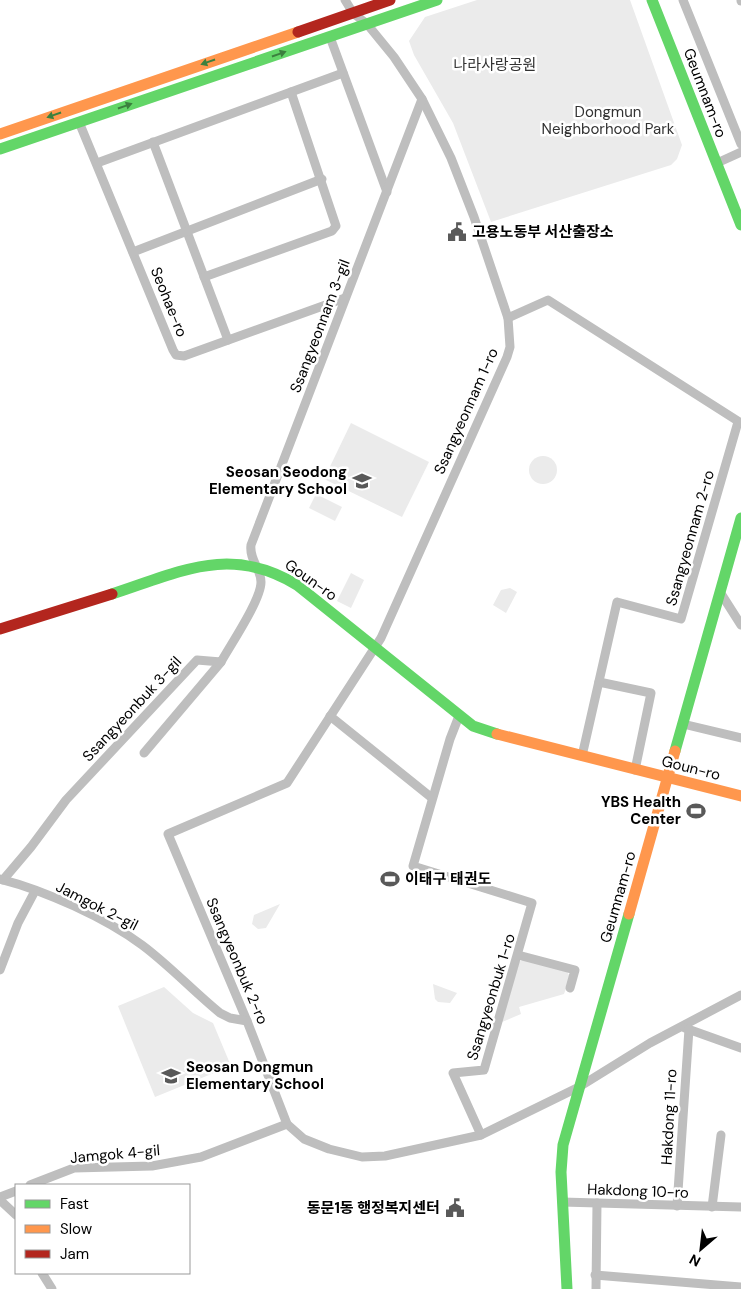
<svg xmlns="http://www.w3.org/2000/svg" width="741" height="1289" font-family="'DM Sans','Noto Sans KR',sans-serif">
  <rect width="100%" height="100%" fill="#fff"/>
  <g fill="#ebebeb">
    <path d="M477,0H630L682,145L677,159L671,165L491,222L453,123L414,55L409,41L425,17Z"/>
    <path d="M351,423L429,462L402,517L324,479Z"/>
    <circle cx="543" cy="470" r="14"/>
    <path d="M316,494L342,507L335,521L309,508Z"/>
    <path d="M351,573L364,580L351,608L337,601Z"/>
    <path d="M510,588L517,592L506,613L493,605L501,590Z"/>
    <path d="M280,904L266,928L258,929L252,924L254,915Z"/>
    <path d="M524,959L567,971L570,977L564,994L519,1007L521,1014L502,1022L519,962Z"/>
    <path d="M433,984L457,993L450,1003L438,1002L435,999Z"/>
    <path d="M164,987L193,1013L213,1023L231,1066L155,1097L118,1006Z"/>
  </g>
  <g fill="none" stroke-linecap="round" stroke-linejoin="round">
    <g stroke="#bebebe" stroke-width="9">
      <path d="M345,0L353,13L367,24L394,57L422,99L451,158L474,217L508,318L510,347L507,357L381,638L287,783L168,834L247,1021L287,1124L304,1139L329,1149L362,1157L385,1156L481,1135L579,1087L650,1043L741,995"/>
      <path d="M683,0L741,144"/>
      <path d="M741,0V1"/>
      <path d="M330,37L387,192"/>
      <path d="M79,122L173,350L176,355L184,356L345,298"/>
      <path d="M153,142L228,340"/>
      <path d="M97,163L343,73"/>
      <path d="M717,163L741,152"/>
      <path d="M133,252L322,179"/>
      <path d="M204,277L332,231L336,226L291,92"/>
      <path d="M508,318L548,300L741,423"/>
      <path d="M720,592L741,625"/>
      <path d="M599,682L651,693L635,770"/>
      <path d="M330,716L432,798"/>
      <path d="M459,716L450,739L413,866L532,903L484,1070L453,1073L481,1135"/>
      <path d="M683,724L741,738"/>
      <path d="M144,753L221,662"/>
      <path d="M582,756L617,602L681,619L738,422"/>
      <path d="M0,879C44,890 106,918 142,945C169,965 193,991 220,1013L230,1018L247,1021"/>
      <path d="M3,880L31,847L66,800L197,660L221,662C231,644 261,600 261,582C261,568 249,560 251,545L422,99"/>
      <path d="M518,955L575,970L570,988"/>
      <path d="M0,970L18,923L35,891"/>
      <path d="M685,1028L741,1048"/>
      <path d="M30,1185L74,1168L152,1166L201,1157L287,1124"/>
      <path d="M0,1197L16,1191"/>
      <path d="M0,1200L16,1215"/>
      <path d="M562,1202L741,1207"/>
      <path d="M677,1206L689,1029"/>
      <path d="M712,1207L721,1135"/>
      <path d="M42,1273L52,1289"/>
      <path d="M595,1275L741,1287"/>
      <path d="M596,1289L597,1203"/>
    </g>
    <g stroke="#63d668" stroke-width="11">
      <path d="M652,0L741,225"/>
      <path d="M0,149L437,0"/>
      <path d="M112,594C180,572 230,544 297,585L473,726L497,734"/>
      <path d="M675,751L741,518"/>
      <path d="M567,1289L561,1172L563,1145L629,914"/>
    </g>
    <g stroke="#ff974d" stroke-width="11">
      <path d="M0,134L298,32"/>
      <path d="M497,734L741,796"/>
      <path d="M629,914L675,751"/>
    </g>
    <g stroke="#b3261e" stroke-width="11">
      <path d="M298,32L390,0"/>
      <path d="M0,629L112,594"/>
    </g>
  </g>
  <defs><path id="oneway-solid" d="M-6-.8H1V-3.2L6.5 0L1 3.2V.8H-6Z" transform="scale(1.25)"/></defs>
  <g fill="#3b803e">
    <use href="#oneway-solid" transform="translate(279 54) rotate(-19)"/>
    <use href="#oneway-solid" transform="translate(208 62) rotate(161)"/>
    <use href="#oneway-solid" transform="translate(125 106) rotate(-19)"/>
    <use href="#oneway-solid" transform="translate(54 115) rotate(161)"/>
  </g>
  <defs>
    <g id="civic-bare" transform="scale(1.5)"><path d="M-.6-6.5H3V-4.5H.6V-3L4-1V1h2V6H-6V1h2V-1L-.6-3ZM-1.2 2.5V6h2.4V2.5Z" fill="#595959" stroke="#fff" stroke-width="2.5" paint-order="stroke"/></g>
    <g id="school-bare" transform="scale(1.5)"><path d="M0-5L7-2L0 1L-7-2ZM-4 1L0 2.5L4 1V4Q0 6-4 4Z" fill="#595959" stroke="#fff" stroke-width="2.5" paint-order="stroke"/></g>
    <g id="stadium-bare" transform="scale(1.5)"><path d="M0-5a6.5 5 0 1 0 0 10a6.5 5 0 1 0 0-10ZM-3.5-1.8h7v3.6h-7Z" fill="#595959" stroke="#fff" stroke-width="2.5" paint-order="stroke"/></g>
  </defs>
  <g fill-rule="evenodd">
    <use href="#civic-bare" x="457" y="232"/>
    <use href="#school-bare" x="362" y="481"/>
    <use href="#stadium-bare" x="696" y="811"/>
    <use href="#stadium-bare" x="390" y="879"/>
    <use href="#school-bare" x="171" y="1076"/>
    <use href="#civic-bare" x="455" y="1208"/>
  </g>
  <g text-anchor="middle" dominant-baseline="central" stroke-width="5" stroke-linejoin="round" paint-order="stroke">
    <g font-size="15" fill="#323232" stroke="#fff">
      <text x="495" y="65">나라사랑공원</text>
      <text x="608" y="112">Dongmun<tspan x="608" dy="17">Neighborhood Park</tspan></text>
    </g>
    <g font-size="15" fill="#000" stroke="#fff">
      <text transform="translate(705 93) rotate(69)">Geumnam-ro</text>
      <text transform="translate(169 302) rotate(68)">Seohae-ro</text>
      <text transform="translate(320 326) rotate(-69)">Ssangyeonnam 3-gil</text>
      <text transform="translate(466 411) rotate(-66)">Ssangyeonnam 1-ro</text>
      <text transform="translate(690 538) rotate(-74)">Ssangyeonnam 2-ro</text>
      <text transform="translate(311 580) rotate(35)">Goun-ro</text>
      <text transform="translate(132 709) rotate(-47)">Ssangyeonbuk 3-gil</text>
      <text transform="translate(691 768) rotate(14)">Goun-ro</text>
      <text transform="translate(618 897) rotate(-74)">Geumnam-ro</text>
      <text transform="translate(97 906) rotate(27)">Jamgok 2-gil</text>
      <text transform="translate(237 961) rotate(67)">Ssangyeonbuk 2-ro</text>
      <text transform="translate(491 997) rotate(-73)">Ssangyeonbuk 1-ro</text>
      <text transform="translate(669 1117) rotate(-87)">Hakdong 11-ro</text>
      <text transform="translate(115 1154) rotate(-5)">Jamgok 4-gil</text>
      <text transform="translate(638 1191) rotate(2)">Hakdong 10-ro</text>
    </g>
    <g font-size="15" font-weight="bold" fill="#000" stroke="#fff" text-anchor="start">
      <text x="472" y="232">고용노동부 서산출장소</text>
      <text x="347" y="472" text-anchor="end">Seosan Seodong<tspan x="347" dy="17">Elementary School</tspan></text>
      <text x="681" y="802" text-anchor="end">YBS Health<tspan x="681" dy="17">Center</tspan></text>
      <text x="405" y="879">이태구 태권도</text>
      <text x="186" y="1067">Seosan Dongmun<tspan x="186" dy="17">Elementary School</tspan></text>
      <text x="440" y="1208" text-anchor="end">동문1동 행정복지센터</text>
    </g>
  </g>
  <rect x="15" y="1184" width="175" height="90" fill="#ffffff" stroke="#999999"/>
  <rect x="25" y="1200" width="25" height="8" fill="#63d668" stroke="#999999"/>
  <text x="60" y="1209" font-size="15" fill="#000000">Fast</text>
  <rect x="25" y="1225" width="25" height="8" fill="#ff974d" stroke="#999999"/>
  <text x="60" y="1234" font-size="15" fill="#000000">Slow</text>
  <rect x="25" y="1250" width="25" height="8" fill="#b3261e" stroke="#999999"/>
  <text x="60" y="1259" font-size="15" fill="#000000">Jam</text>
  <g transform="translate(701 1249) rotate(208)" stroke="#ffffff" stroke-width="4" paint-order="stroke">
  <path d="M0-4L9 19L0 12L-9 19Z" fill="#000000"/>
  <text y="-8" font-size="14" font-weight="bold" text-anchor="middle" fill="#000000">N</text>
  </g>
</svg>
